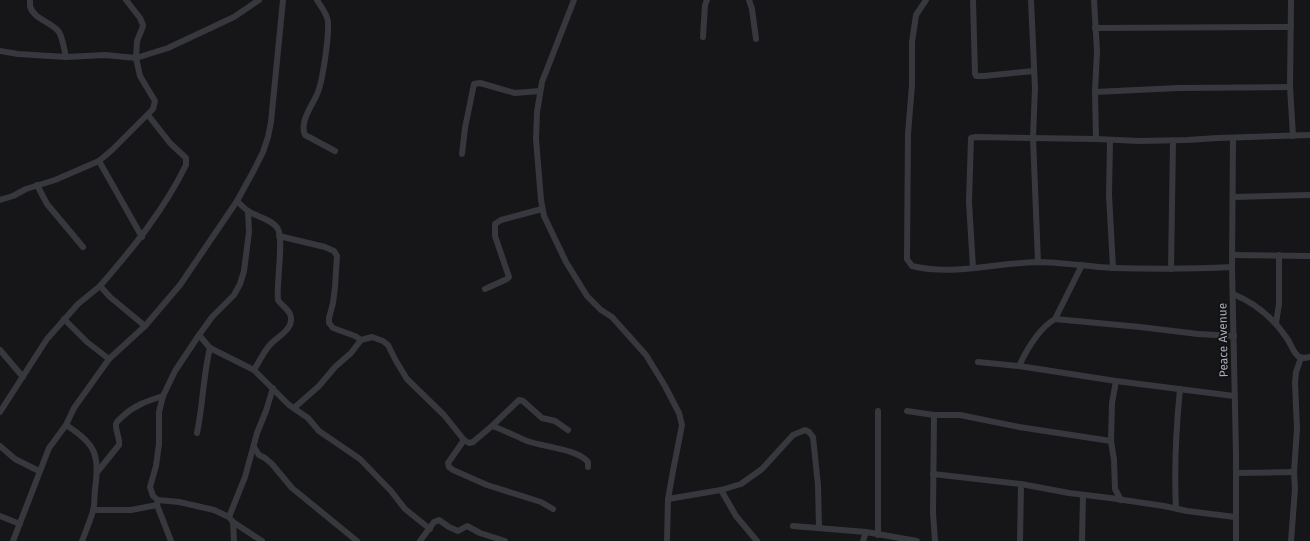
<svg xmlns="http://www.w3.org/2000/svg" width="1310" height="541" font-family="'Fira Sans',sans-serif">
  <rect width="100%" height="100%" fill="#161618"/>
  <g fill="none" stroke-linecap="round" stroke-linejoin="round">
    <g stroke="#37383d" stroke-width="6">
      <path d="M30,0C30,2 30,4 30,6C33,19 52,22 59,32C63,39 64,49 66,57"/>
      <path d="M317,0C321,7 327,13 328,22C329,36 323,79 318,92C313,105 299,121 305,135L335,151"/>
      <path d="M574,0L542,82L537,112L536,139L541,200L544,216L566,262L587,296L601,310L612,317L646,355L665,386L679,413L682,425L673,471L668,499L667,541"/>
      <path d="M749,0L752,9L756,39"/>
      <path d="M926,0L916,15L912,42V85L908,134L907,259L912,266C953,276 996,263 1037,262C1062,262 1088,267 1113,268C1153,269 1193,269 1232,267"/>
      <path d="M973,0L975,74L976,76H984L1034,71"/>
      <path d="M1031,0L1035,88L1033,137L1038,262"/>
      <path d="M1094,0L1097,51L1095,92L1096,139"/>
      <path d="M1291,0L1290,87L1293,136"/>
      <path d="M1095,28L1291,27"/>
      <path d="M703,37L705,5L707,0"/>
      <path d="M0,51L18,54L66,57L105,55L136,58L168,48L234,17L259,0"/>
      <path d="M1095,92L1178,88L1290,87"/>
      <path d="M1233,138L1232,267L1236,454V541"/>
      <path d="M1110,140L1109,195L1113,268"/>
      <path d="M462,154L465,128L474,84L480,83L515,93L540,91"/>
      <path d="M99,161L142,237"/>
      <path d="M37,185L47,204L83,247"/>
      <path d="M1233,197L1310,195"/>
      <path d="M0,200L13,196L26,189L55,180L99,161L112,150L153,109L155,101L140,76L136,58L137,41L142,29L143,25L140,18L126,0"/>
      <path d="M237,201C240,204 244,208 248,211C257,217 272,219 278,229C284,240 276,284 278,300C281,305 287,308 290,314C296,329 276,337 269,346C263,353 259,362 254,370"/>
      <path d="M248,211L249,232L244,271L240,284L234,295L212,317L199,335L175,371L163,396L159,412V444L156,466L150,487L153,496L158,500L179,502L214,510L229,517L233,522L262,541"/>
      <path d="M279,236L325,247L334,251L337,256L335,287L333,303L329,318V323L333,328L355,336L361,340L372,337L383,341L388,345L396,361L407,379L444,415L464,440L469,443L473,442L492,426L519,400L523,401L542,418L555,421L568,430"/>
      <path d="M1232,255L1310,256"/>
      <path d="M973,268L969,202L971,138L976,137L1096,139L1139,141L1187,140L1218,138L1310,135"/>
      <path d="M1171,269L1173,141"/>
      <path d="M485,289L507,279L509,277L495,236V224L501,220L542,209"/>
      <path d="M1233,294C1255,303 1273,318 1286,337C1291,343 1292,351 1298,356C1302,359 1306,358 1310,357"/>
      <path d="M64,319L87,342L109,359"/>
      <path d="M1055,319L1140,327L1198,334L1234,336"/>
      <path d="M1276,323L1279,304V255"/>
      <path d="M145,326L110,297L100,286C133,248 164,210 186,165V158L170,143L148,115"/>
      <path d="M199,335L210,348L254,370L289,405L308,418L319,431L360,459L391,491L405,509L430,529"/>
      <path d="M0,350L23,377"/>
      <path d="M978,362L1019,366L1116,381L1234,396"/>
      <path d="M1019,366C1027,349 1038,329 1055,319L1082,265"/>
      <path d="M1116,381L1112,403L1111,441L1114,460L1115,489L1121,500"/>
      <path d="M294,408L319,386L335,367L351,353L361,340"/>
      <path d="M878,411V535"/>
      <path d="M907,411L934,415H960L1019,427L1111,441"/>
      <path d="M0,412L47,339L78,304L100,286"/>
      <path d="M934,415L933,513L935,541"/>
      <path d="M66,425C96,444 100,455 95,490C94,497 95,505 93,511C90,521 86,531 82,541"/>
      <path d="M492,426C504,430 515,436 527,441C543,447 578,449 588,462V467"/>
      <path d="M197,433C203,405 203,376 210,348"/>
      <path d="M464,440L448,463L449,467L453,470L487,485L541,502L553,509"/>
      <path d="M0,446L15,459L39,471"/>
      <path d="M254,447L259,455L265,458L272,464L292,488L357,541"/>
      <path d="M98,471L119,445C120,438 116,433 116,426C115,422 120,419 123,416C135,405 147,401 163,396"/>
      <path d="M1236,473L1294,472"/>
      <path d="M933,474L1021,484L1069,493L1110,498L1164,506L1187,511L1235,517"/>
      <path d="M721,490L736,516L757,541"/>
      <path d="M668,499L721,490L741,484L762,469L793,435L805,430L809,432L813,437L818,485L819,528"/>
      <path d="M157,505L171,541"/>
      <path d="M1176,508C1174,468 1176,429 1180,389"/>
      <path d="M93,510H131L157,505L158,500"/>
      <path d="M0,516L20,524"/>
      <path d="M229,517L245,477L257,433L266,411L273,388"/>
      <path d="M233,522L234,541"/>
      <path d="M793,526L866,532L917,541"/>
      <path d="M13,541L49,448L66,425L74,408L109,359L145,326L180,285L237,201L254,170L263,152L268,137L271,122L283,0"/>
      <path d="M420,541L434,522L439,520L449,527L458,531L467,526L480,533L505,541"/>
      <path d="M863,541L866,532"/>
      <path d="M1020,541L1021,484"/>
      <path d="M1082,541L1083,495"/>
      <path d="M1291,541L1295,489L1294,472L1297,429L1295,383L1296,372L1301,358"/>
    </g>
  </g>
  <g text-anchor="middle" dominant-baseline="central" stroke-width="3.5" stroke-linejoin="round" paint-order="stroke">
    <g font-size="12" fill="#a8adb8" stroke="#111113">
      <text transform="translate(1223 340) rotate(-91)">Peace Avenue</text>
    </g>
  </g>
</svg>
